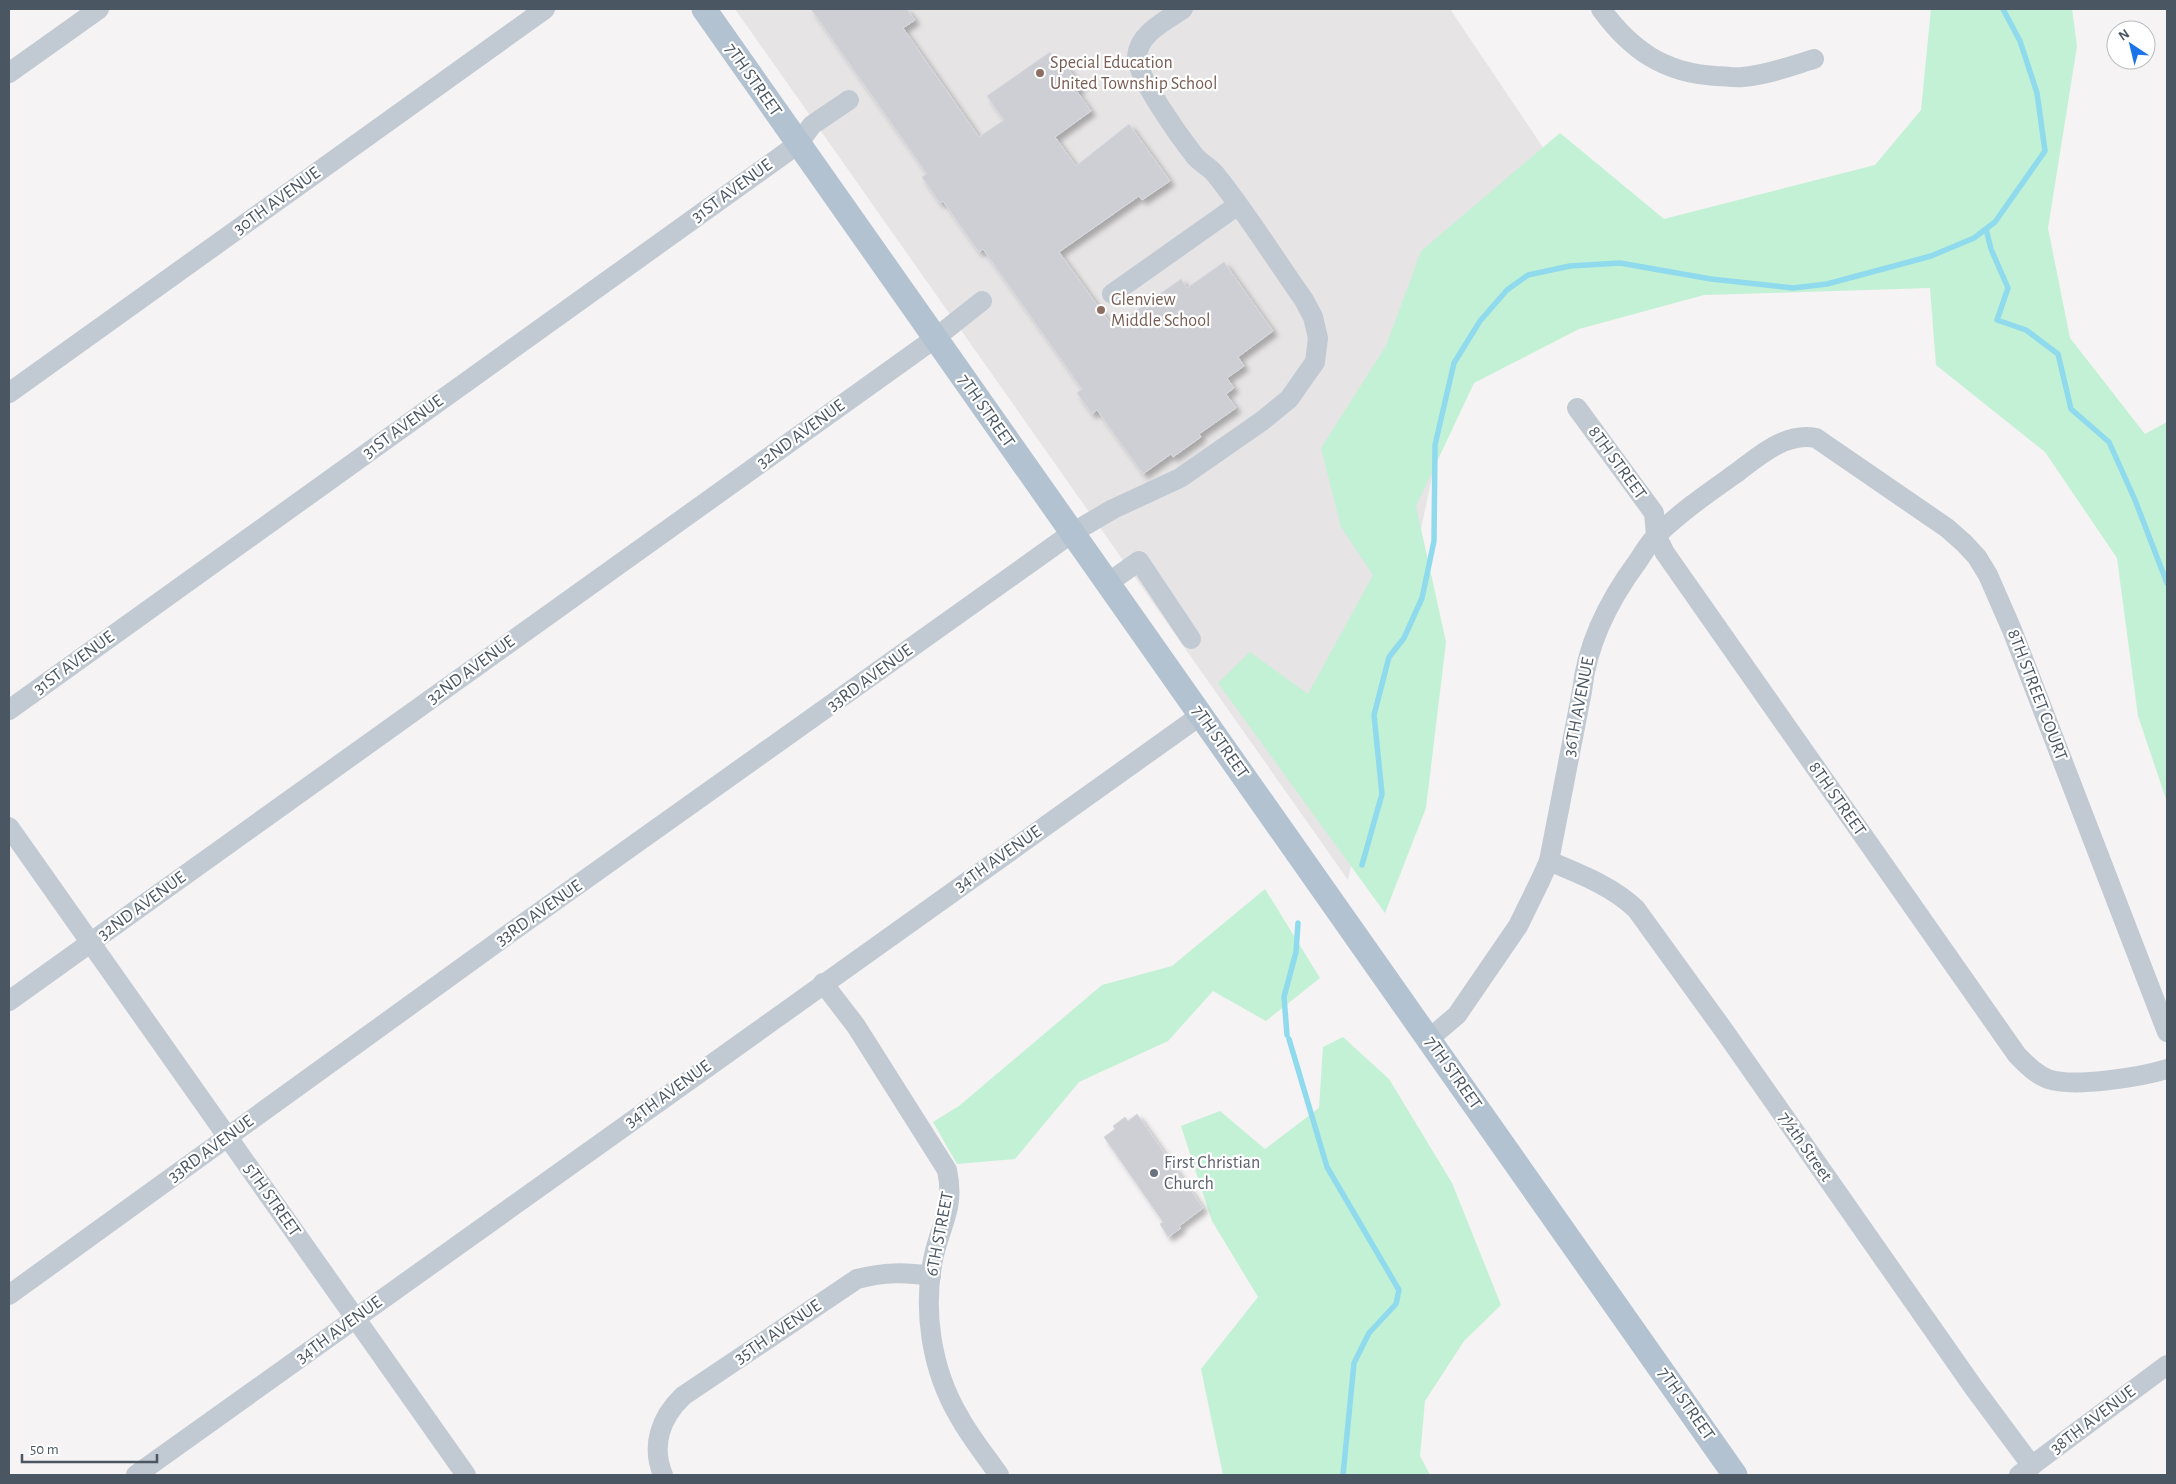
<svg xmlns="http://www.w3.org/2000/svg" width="2176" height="1484" font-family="'Alegreya Sans',sans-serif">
  <defs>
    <filter id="shadow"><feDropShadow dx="4.5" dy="4.5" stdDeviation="2.5" flood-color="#0004"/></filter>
  </defs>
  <rect width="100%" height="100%" fill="#f5f3f3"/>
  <path fill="#e6e4e5" d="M735,9H1450L1617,258L1475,270L1348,880Z"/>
  <g fill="#c3f1d5">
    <path d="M1931,9H2072L2077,46L2048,228L2070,338L2145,434L2167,422V802L2138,716L2117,558L2045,452L1936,365L1930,288L1704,295L1579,329L1474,383L1416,506L1446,642L1426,808L1385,913L1218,683L1250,652L1308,694L1373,575L1341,527L1321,448L1386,346L1421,251L1560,133L1664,219L1875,165L1921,110Z"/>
    <path d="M1265,889L1320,978L1266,1021L1213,991L1168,1041L1079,1082L1015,1159L957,1164L933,1122L959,1106L1102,985L1172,966Z"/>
    <path d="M1343,1037L1389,1079L1452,1183L1501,1305L1464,1341L1425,1401L1420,1456L1430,1475H1223L1201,1369L1258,1297L1212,1221L1181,1126L1220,1111L1265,1149L1319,1108L1323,1047Z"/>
  </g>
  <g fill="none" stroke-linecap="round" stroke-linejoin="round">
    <g stroke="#90daee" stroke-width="5.5">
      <path d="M1986,229L1991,249L2008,288L1997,320L2026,330L2058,354L2071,409L2109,442L2135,500L2167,583"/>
      <path d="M1362,865L1382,794L1374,715L1389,657L1404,638L1422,598L1434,541L1435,445L1454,363L1480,321L1507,290L1528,275L1570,266L1620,263L1711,279L1793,288L1827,284L1931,256L1974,238L1995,222L2045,151L2037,93L2020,41L2003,9"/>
      <path d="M1287,1035L1284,997L1296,952L1298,923"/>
      <path d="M1289,1039L1327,1167L1399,1290L1396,1304L1369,1333L1354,1363L1343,1475"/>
    </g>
  </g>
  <g fill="#cdcfd5" stroke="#d7d9de" filter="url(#shadow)">
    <path d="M811,9H907L915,20L903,28L979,137L1004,120L987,96L1050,52L1060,67L1065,64L1081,87L1076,90L1091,111L1055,137L1076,166L1129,124L1170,181L1142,200L1139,196L1059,252L1113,327L1181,279L1187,288L1224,262L1273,331L1238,357L1244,366L1227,378L1234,388L1226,394L1236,408L1199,434L1201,437L1173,457L1171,454L1143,474L1097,410L1092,414L1077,393L1082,389L983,249L979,252L943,201L940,203L922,177L927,174Z"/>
    <path d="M1137,1114L1203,1208L1179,1226L1181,1228L1168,1237L1160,1224L1163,1222L1104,1137L1115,1129L1113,1126L1125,1117L1128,1121Z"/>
  </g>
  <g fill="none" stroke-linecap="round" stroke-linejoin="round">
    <g stroke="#c1cad2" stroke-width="20">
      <path d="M1601,9C1631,50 1664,73 1716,76C1725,76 1734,78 1743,77C1767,75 1791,66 1814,59"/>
      <path d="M9,73L99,9"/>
      <path d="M1112,294L1238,205"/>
      <path d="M9,393L545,9"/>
      <path d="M1577,408L1654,513L1656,535L1665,553L2017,1055C2026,1064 2035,1074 2048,1079C2073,1088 2141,1077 2167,1069"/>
      <path d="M1108,583L1139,561L1191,639"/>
      <path d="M9,710L798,144L812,125L849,100"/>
      <path d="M9,827L466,1475"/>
      <path d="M1549,861C1580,874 1612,886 1636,909L1725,1032L1974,1388L2032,1466"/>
      <path d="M823,983L856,1026L947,1170C955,1207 942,1221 934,1255C922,1309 931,1370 960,1418C971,1438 986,1456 999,1475"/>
      <path d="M9,1001L934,339L982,301"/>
      <path d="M1429,1039L1457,1015L1518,926L1541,879L1549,861L1582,691C1587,643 1609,600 1638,561C1644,552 1650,541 1658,534C1683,510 1711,491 1739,471C1761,454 1787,432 1816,438L1947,528L1964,543L1977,557L1988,575L2012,630L2167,1032"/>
      <path d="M9,1295L503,938L1072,533L1113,509L1180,478L1262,421L1289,399L1315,362L1318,338L1313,317L1304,300C1275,259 1248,215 1216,175C1210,167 1200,163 1194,155C1180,137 1136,76 1137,56C1139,33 1167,20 1183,9"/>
      <path d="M136,1475L1201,715"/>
      <path d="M663,1475C651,1446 660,1418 683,1396L857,1279C885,1272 904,1272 931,1276"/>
      <path d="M2019,1475L2167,1365"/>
    </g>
    <path stroke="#b3c2d1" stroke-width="25" d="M704,9L1735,1475"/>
  </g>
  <g fill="#8d6e63" stroke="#fff" stroke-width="2">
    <circle cx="1040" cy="73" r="5"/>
    <circle cx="1101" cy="310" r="5"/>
  </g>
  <circle fill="#6b7280" stroke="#fff" stroke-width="2" cx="1154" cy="1173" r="5"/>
  <g text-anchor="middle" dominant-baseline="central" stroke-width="4.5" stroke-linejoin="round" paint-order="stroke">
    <g font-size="18" fill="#785e54" stroke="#fff" text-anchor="start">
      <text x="1050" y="63">Special Education<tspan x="1050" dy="21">United Township School</tspan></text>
      <text x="1111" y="300">Glenview<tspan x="1111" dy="21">Middle School</tspan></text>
    </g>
    <g font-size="18" fill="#4a5661" stroke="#fff">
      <text transform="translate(753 80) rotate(55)">7TH STREET</text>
      <text transform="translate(732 191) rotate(-36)">31ST AVENUE</text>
      <text transform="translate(277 201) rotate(-36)">30TH AVENUE</text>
      <text transform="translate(986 411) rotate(55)">7TH STREET</text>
      <text transform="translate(403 427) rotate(-36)">31ST AVENUE</text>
      <text transform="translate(801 434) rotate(-36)">32ND AVENUE</text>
      <text transform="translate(1617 463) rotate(54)">8TH STREET</text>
      <text transform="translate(74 663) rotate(-36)">31ST AVENUE</text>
      <text transform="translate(471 670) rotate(-36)">32ND AVENUE</text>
      <text transform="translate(870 678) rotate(-36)">33RD AVENUE</text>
      <text transform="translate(2037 695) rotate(69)">8TH STREET COURT</text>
      <text transform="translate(1579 707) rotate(-79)">36TH AVENUE</text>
      <text transform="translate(1220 742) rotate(55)">7TH STREET</text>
      <text transform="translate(1837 799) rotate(55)">8TH STREET</text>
      <text transform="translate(998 859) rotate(-35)">34TH AVENUE</text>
      <text transform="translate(142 906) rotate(-36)">32ND AVENUE</text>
      <text transform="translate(539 913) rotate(-35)">33RD AVENUE</text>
      <text transform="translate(1453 1073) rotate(55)">7TH STREET</text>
      <text transform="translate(668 1094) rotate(-36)">34TH AVENUE</text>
      <text transform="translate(1805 1147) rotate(55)">7½th Street</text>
      <text transform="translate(211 1149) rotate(-36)">33RD AVENUE</text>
      <text transform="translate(272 1200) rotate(55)">5TH STREET</text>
      <text transform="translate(940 1234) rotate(-79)">6TH STREET</text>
      <text transform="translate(339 1330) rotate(-36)">34TH AVENUE</text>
      <text transform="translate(778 1332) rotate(-34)">35TH AVENUE</text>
      <text transform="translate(1686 1404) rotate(55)">7TH STREET</text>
      <text transform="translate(2093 1420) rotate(-37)">38TH AVENUE</text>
    </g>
    <g font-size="18" fill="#5b616d" stroke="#fff" text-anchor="start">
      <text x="1164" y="1163">First Christian<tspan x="1164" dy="21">Church</tspan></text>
    </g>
  </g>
  <rect width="2176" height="1484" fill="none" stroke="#4a5661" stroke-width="20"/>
  <g transform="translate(2131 45) rotate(325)"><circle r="24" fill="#ffffff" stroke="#b7bbc0"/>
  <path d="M0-4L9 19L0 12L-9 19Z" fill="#1a73e8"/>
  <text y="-8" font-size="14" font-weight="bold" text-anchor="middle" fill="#4a5661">N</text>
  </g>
  <path d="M22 1454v8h135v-8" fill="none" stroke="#4a5661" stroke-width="2.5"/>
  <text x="30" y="1454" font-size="15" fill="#4a5661" stroke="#ffffff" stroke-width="4" paint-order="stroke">50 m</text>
</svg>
